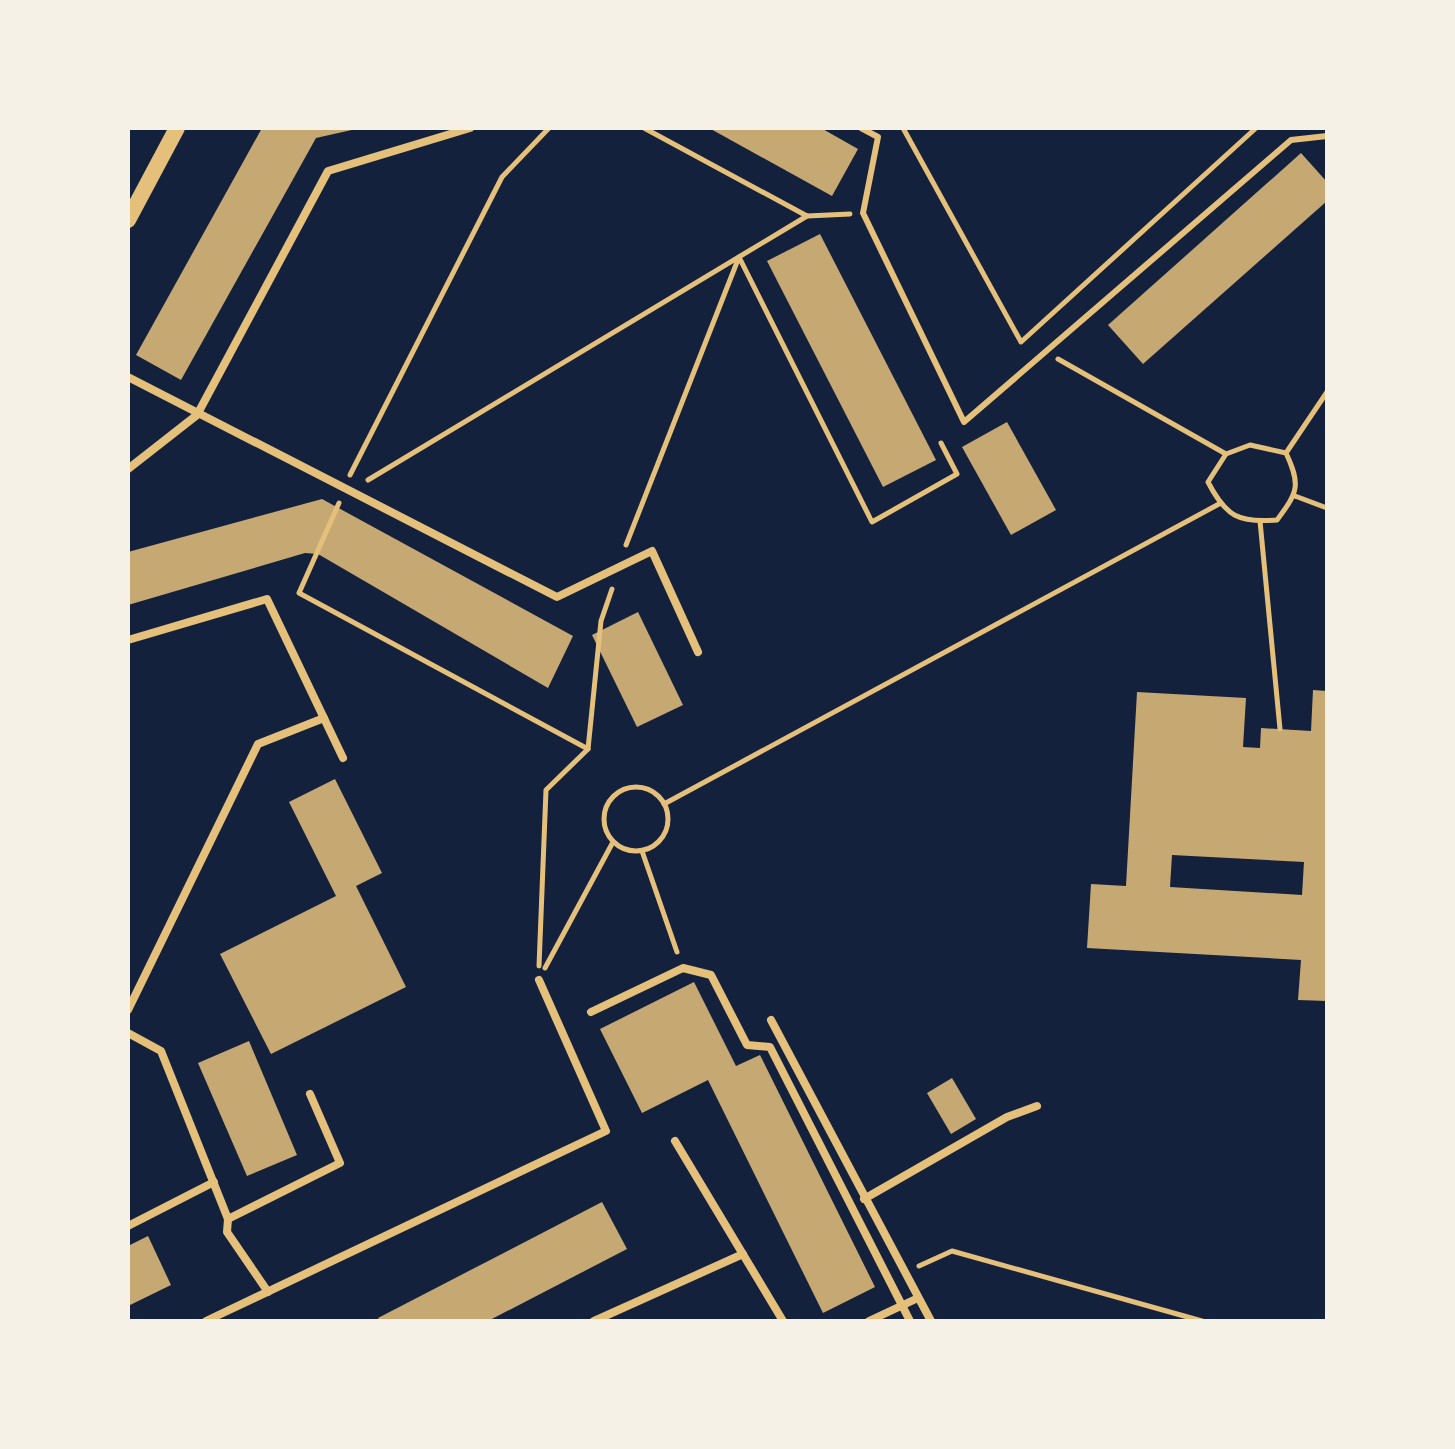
<svg xmlns="http://www.w3.org/2000/svg" width="1455" height="1449" font-family="Commissioner,sans-serif">
  <rect width="100%" height="100%" fill="#14213d"/>
  <g fill="#c6a872" fill-rule="evenodd">
    <path d="M262,128L356,129L316,138L181,380L136,355Z"/>
    <path d="M709,128H821L858,149L832,196Z"/>
    <path d="M1301,153L1327,182V201L1143,364L1108,325Z"/>
    <path d="M820,234L936,460L883,487L767,261Z"/>
    <path d="M1007,422L1056,510L1011,535L962,447Z"/>
    <path d="M322,499L573,636L548,688L318,554L305,553L128,605V552Z"/>
    <path d="M638,612L683,705L637,727L592,635Z"/>
    <path d="M1313,690L1327,691V1001L1298,1000L1301,960L1087,948L1091,884L1126,886L1137,692L1246,698L1243,747L1260,748L1261,728L1311,731ZM1172,855L1304,862L1302,895L1170,887Z"/>
    <path d="M335,779L382,873L356,886L406,987L271,1054L220,954L336,896L289,802Z"/>
    <path d="M694,982L736,1066L760,1055L875,1287L823,1313L708,1080L642,1113L600,1029Z"/>
    <path d="M249,1041L297,1155L247,1176L198,1063Z"/>
    <path d="M952,1078L976,1119L951,1134L927,1093Z"/>
    <path d="M602,1202L627,1249L488,1321H380L378,1318Z"/>
    <path d="M148,1236L171,1285L128,1306V1246Z"/>
  </g>
  <g fill="none" stroke-linecap="round" stroke-linejoin="round">
    <g stroke="#e5c07b" stroke-width="5">
      <path d="M644,128L807,216L850,214"/>
      <path d="M903,128L1021,342L1256,128"/>
      <path d="M1058,359L1226,454"/>
      <path d="M1250,445L1286,453C1301,485 1298,492 1277,520C1239,523 1226,517 1208,482L1226,454Z"/>
      <path d="M1286,453L1327,392"/>
      <path d="M350,475L502,177L549,128"/>
      <path d="M368,480L807,216"/>
      <path d="M1295,496L1327,508"/>
      <path d="M339,503L299,593L588,749L601,621L612,589"/>
      <path d="M1260,521L1280,729"/>
      <path d="M626,545L739,257L872,522L957,474L941,443"/>
      <circle cx="636" cy="819" r="32"/>
      <path d="M664,804L1219,504"/>
      <path d="M642,851L677,952"/>
      <path d="M539,966L546,790L588,749"/>
      <path d="M545,968L613,842"/>
      <path d="M919,1266L952,1251L1202,1321"/>
    </g>
    <path stroke="#e5c07b" stroke-width="6" d="M861,128L878,137L863,213L964,422L1291,140L1327,136"/>
    <g stroke="#e5c07b" stroke-width="8">
      <path d="M128,377L557,597L652,551L698,652"/>
      <path d="M128,469L197,415L328,171L470,128"/>
      <path d="M128,640L267,599L343,758"/>
      <path d="M128,1010L258,744L324,718"/>
      <path d="M591,1012L683,968L711,975L747,1045L770,1047L910,1321"/>
      <path d="M771,1020L931,1321"/>
      <path d="M128,1033L161,1051L228,1219L227,1232L268,1292"/>
      <path d="M675,1141L783,1321"/>
      <path d="M864,1199L1007,1117L1037,1106"/>
      <path d="M228,1219L340,1163L310,1094"/>
      <path d="M128,1226L214,1182"/>
      <path d="M206,1321L606,1131L539,980"/>
      <path d="M594,1321L743,1254"/>
      <path d="M869,1321L918,1298"/>
    </g>
    <path stroke="#e5c07b" stroke-width="16" d="M128,220L177,128"/>
  </g>
  <rect width="1455" height="1449" fill="none" stroke="#f6f1e7" stroke-width="260"/>
</svg>
